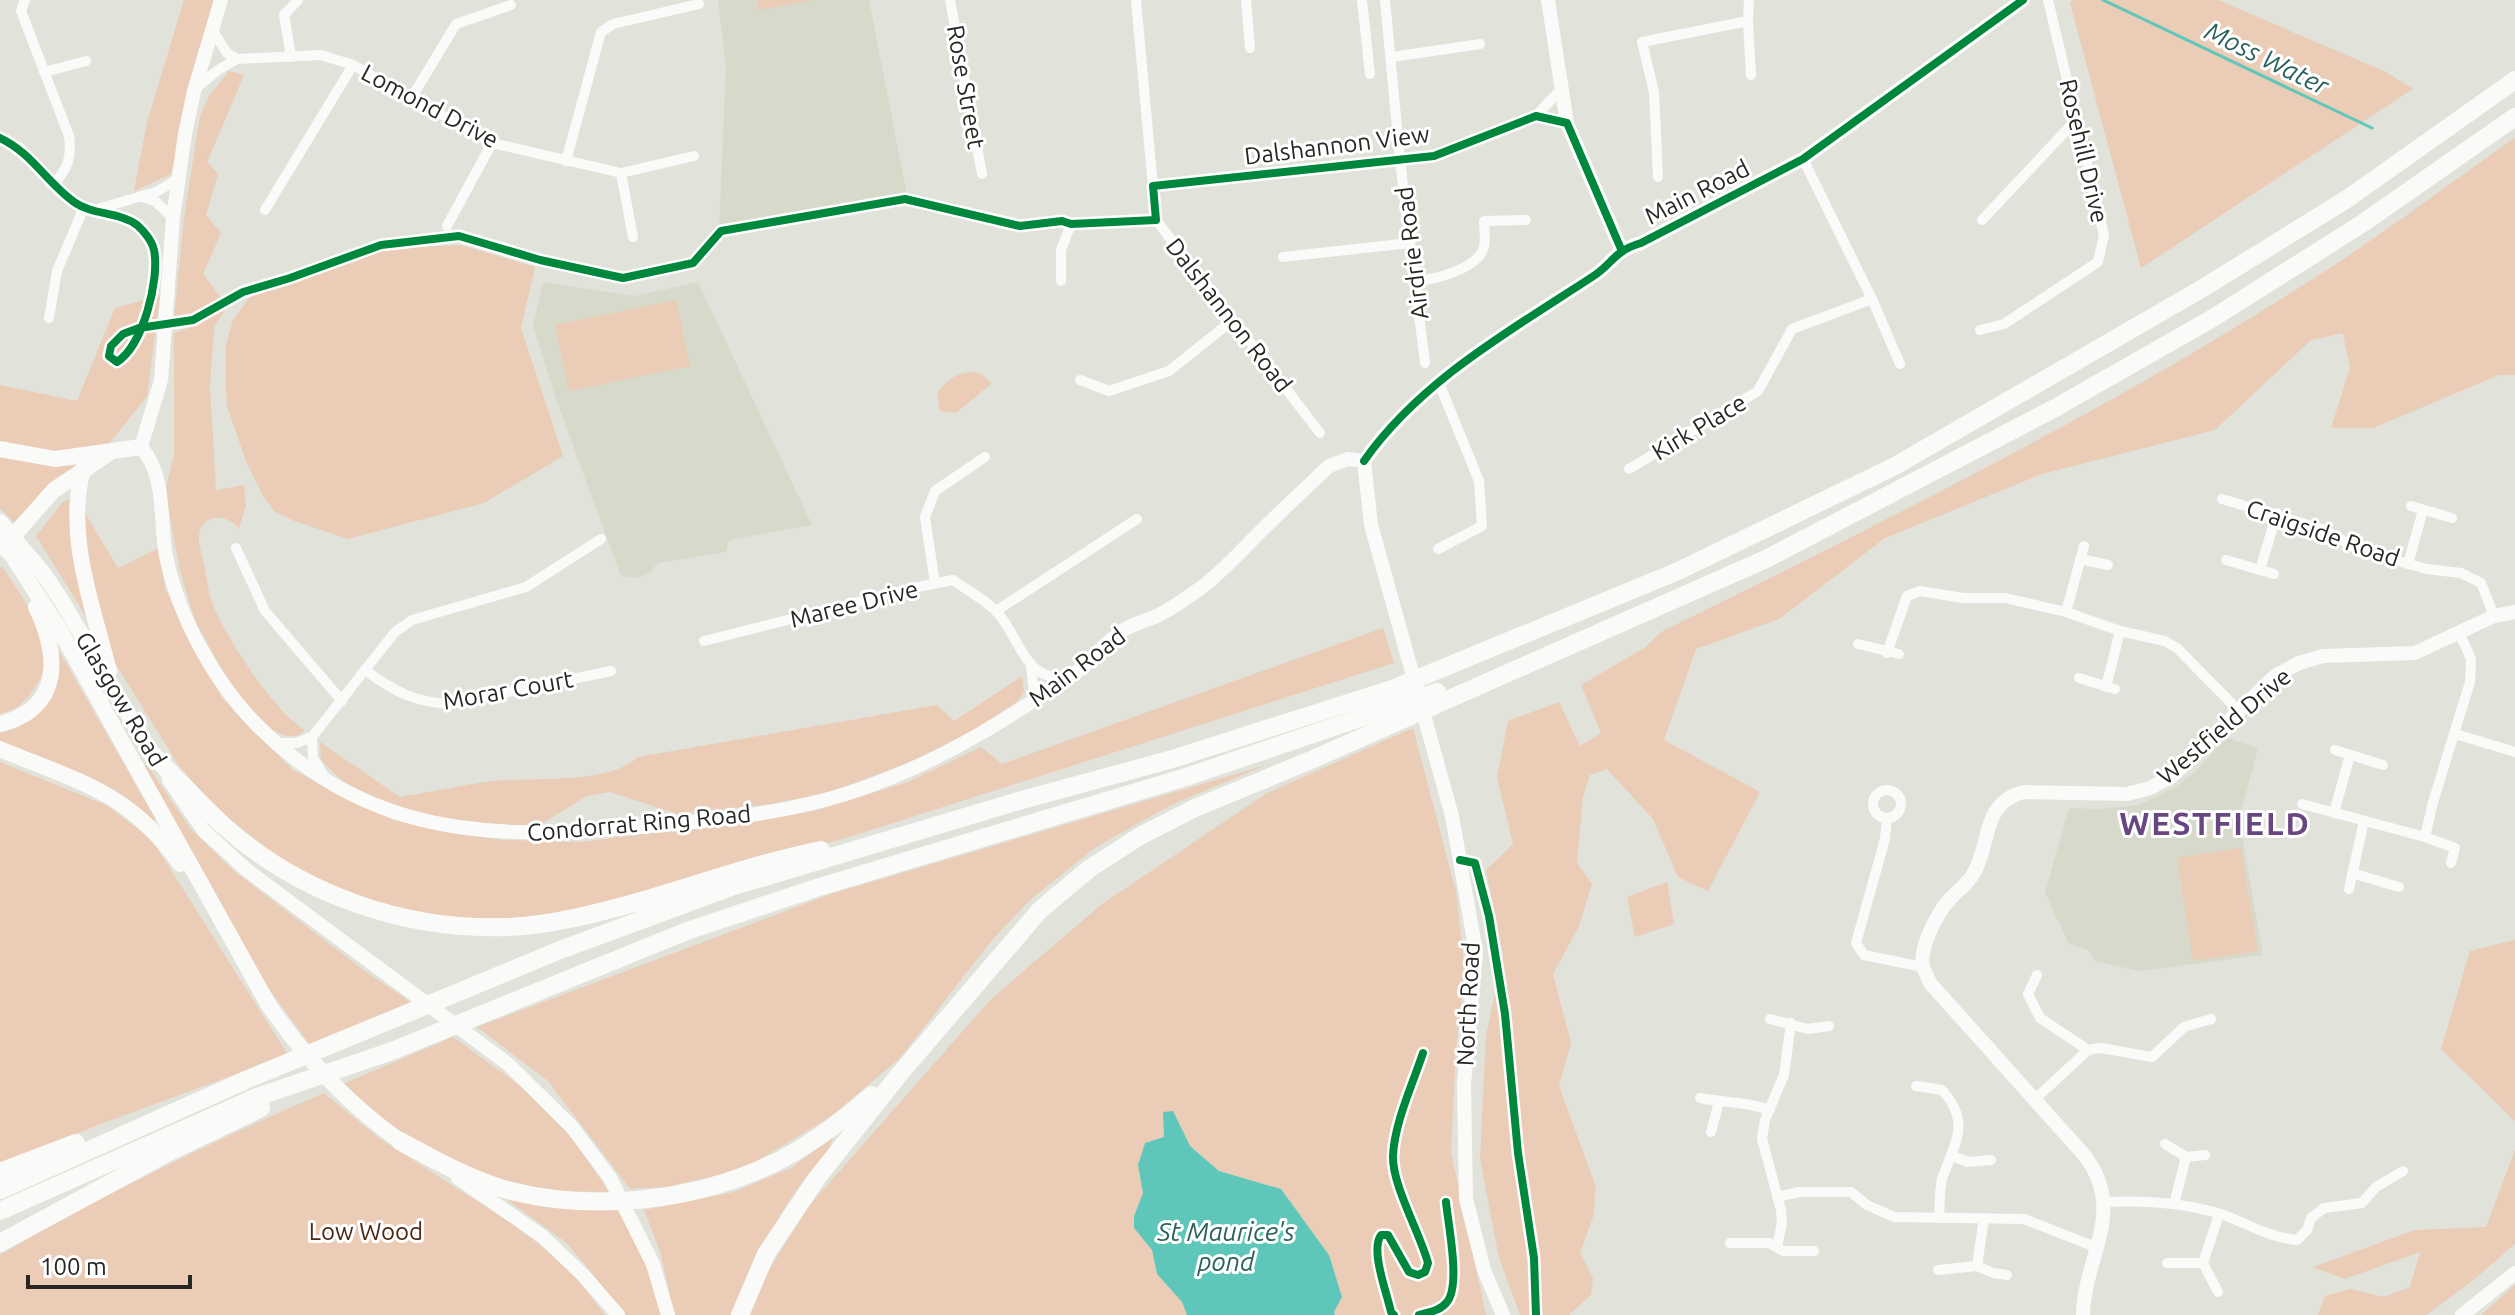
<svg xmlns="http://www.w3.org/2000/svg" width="2515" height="1315" font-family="Ubuntu,sans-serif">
  <rect width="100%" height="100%" fill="#e1e2da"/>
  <g fill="#d7daca">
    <path d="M718,0H869L907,195L719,228L726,67Z"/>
    <path d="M543,282L634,296L698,282L812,525L729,540L726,552L658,563L650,572L636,578L621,576L556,399L533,326Z"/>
    <path d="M2227,738L2258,748L2239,819L2263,955L2139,971L2095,961L2088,950L2069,944L2045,893L2069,808L2100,809L2138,805L2173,789L2195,772Z"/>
  </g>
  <g fill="#eaccb7">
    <path d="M184,0H214L171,174L134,191L147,122Z"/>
    <path d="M757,0H814L759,10Z"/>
    <path d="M2073,0H2218L2386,72L2413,89L2141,268L2070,3Z"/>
    <path d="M229,71L244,75L207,162L218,174L206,215L221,233L203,274L222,299L184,320L174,319L184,218L200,116L209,96Z"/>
    <path d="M2515,138V375H2499L2373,428H2331L2350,368L2343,333L2311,340L2215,430L2042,474L1885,538L1779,619L1696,649L1664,740L1760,792L1708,891L1678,877L1653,819L1607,769L1590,775L1583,796L1577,863L1592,884L1579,926L1553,974L1571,1043L1559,1086L1596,1187L1593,1217L1580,1253L1593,1278L1591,1295L1569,1315H1520L1499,1258L1480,1159L1486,1036L1503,955L1486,870L1513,844L1497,778L1508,721L1559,702L1580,746L1601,733L1581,685L1644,648L1661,632C1881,523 2104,413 2311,280C2381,236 2447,185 2515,138Z"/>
    <path d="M461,245L535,267L521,328L563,456L484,503L348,539L292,520L274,511L262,494L246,461L227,406L226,389V345L233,320L250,297L383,249Z"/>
    <path d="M160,296L147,396L105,449L52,454L0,443V385L77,401L115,308Z"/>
    <path d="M676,300L690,366L569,391L555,325Z"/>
    <path d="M228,304L214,328L210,387L216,490L244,485L246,505L239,529C228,513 201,513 199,536C198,544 202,553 203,560C207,576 208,594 214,608C231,645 272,708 305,731L296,736H287L273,731L245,704L223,671L195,621L180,571L165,491L174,456V333L197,325Z"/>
    <path d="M973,372L981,374L992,383L956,413L940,411L937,393C948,379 955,373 973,372Z"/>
    <path d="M0,455L56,466L79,465L16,524L0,508Z"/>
    <path d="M83,493L86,515L118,568L159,548L165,589L222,698L293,770L393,820L456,834L505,840L580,842L792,815L818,810L908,782L981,747L1002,764L1383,628L1394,663L843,839L726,869L590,910L482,922L396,911L330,888L285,863L220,812L179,766L36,536L63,502Z"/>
    <path d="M2,566C24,600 64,650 34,689C21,705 19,708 0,714V568Z"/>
    <path d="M55,644L156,820L151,822L0,746V733C52,721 49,688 55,644Z"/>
    <path d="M1022,676L1024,691L1018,701L968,734L913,761L827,793L771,804L677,814L610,792L587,796L541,824L519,826L486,823L430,816L378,799L343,782L321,760L320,742L400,797C431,792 462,785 493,781C532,777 609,785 638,757L937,705L954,721Z"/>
    <path d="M1413,728L1456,892L1465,972L1456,1049L1451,1152L1486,1315H1335L1329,1255L1281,1189L1219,1171L1190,1146L1164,1137L1145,1143L1138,1165L1143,1193L1134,1215V1228L1152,1250L1157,1274L1182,1302L1187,1315H749L759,1286L808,1207L991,999L1102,904L1267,793Z"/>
    <path d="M0,762L108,806L152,840L288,1055L98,1125L0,1165Z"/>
    <path d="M147,765L190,828L234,871L366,972L415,1005L310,1045L258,974L142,767Z"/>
    <path d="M1266,765L1171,805L1096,847L1030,900L992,940L900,1058L830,1117L742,1170L666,1187L630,1189L548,1081L477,1027L831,894Z"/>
    <path d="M2241,848L2258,951L2193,961L2177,858Z"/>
    <path d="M1667,882L1674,924L1635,937L1627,897Z"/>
    <path d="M2515,940V1121L2441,1049L2470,951Z"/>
    <path d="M453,1037L522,1087L574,1140L609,1192L553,1191L495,1179L404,1136L357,1098L343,1084Z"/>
    <path d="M324,1093L380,1139L511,1223L566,1265L605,1315H0V1255C104,1194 213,1141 324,1093Z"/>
    <path d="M833,1135C832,1154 814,1166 803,1181C773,1222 751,1268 733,1315H674L661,1254L644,1210L734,1192L793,1167Z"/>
    <path d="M2515,1150V1244L2471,1282L2426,1315H2318L2325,1296L2350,1289L2384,1297L2410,1287L2420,1252L2345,1279L2313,1267L2415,1230L2486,1227Z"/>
    <path d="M496,1192L543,1207L618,1210L643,1256L661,1315H626L567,1243Z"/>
    <path d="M2515,1285V1315H2481Z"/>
  </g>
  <path fill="#5fc7ba" d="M1173,1111L1190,1146L1219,1171L1281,1189L1329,1255L1342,1297L1334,1312L1335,1315H1187L1182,1302L1157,1274L1152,1250L1134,1228V1216L1143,1193L1138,1165L1145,1143L1164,1137L1163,1112Z"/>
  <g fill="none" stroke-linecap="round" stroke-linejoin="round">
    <path stroke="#5fc7ba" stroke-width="3" d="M2103,0L2372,128"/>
    <g stroke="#fafbf9" stroke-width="10">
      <path d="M25,0L21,11L69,136C72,157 68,168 54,184"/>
      <path d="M950,0L982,174"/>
      <path d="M1136,0L1156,220L1320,433"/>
      <path d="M1246,0L1250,48"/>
      <path d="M1362,0L1370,74"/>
      <path d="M1385,0L1400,160L1425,363"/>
      <path d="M1749,0L1748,21L1751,75"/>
      <path d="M211,28L227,53L237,59"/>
      <path d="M291,57L284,15L298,0"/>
      <path d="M1392,57L1480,44"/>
      <path d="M44,72L86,61"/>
      <path d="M194,90L218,70L237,59L321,55L353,65L492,143L621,173L694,156"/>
      <path d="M412,97L456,24L511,5"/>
      <path d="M1536,116L1567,123"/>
      <path d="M0,138L18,146L74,202L94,210L156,192L178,179"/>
      <path d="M1803,159L1872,299L1900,364"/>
      <path d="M566,161L601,32L613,24L699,4"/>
      <path d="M621,173L633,237"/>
      <path d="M1658,177L1654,92L1642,42L1748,21"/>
      <path d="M1153,186L1434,156L1536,116L1562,88"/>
      <path d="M142,197L155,201L173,218"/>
      <path d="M265,210L353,65"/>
      <path d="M1982,220L2077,119"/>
      <path d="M447,226L492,143"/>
      <path d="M1283,257L1410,243"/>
      <path d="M1061,281V250L1071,224L1156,220"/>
      <path d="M1415,281C1434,280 1478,269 1484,247C1486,239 1484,229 1484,221L1526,220"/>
      <path d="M49,318L57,271L84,207"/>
      <path d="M1980,330L2004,324L2098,262L2104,235L2048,0"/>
      <path d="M1080,380L1109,391L1169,371L1233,320"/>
      <path d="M1629,469L1758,391L1792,329L1872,299"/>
      <path d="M2222,499L2325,530L2357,549L2426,569L2461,573L2481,583L2494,616"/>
      <path d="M2411,506L2452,518"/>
      <path d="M236,548L265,611L342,701"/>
      <path d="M1438,549L1482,526L1479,481L1439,383"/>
      <path d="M2080,559L2108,565"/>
      <path d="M2226,560L2274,574"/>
      <path d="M2408,564L2423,510"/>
      <path d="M2260,570L2277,513"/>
      <path d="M935,583L925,517L935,491L985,457"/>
      <path d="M996,611L1137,519"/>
      <path d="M2066,612L2084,546"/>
      <path d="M704,641L913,588L953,580C967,590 982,598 994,609C1019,632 1023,684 1066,676"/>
      <path d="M1858,644L1899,654"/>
      <path d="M1887,653L1907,596L1920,591L1963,598H2005L2066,612L2120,631L2165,641L2177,648L2239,711"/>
      <path d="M365,670C393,691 416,703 451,704L611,671"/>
      <path d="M2079,678L2115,689"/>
      <path d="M2106,687L2120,631"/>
      <path d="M1030,703L1034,692L1031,666"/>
      <path d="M2455,734L2515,752"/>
      <path d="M312,737L313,758L324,776"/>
      <path d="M277,743H296L312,737L395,632L412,620L526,587L601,539"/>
      <path d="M2335,750L2383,765"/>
      <circle cx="1887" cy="804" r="14"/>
      <path d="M2302,804L2425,837L2455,848L2451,863"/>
      <path d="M2334,813L2350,755"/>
      <path d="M1887,818L1885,839L1856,943L1864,955L1923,967"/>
      <path d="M2425,837L2433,802L2470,682L2471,659L2459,632"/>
      <path d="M2352,873L2399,887"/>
      <path d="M2349,889L2364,821"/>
      <path d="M2037,975L2028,994L2040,1018L2088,1050"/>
      <path d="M1770,1019L1808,1029L1829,1026"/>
      <path d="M1916,1086L1942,1090C1972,1123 1954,1144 1942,1179C1939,1191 1940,1206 1939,1218"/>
      <path d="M1700,1098C1725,1103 1745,1101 1770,1110"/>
      <path d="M2035,1099L2088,1050L2101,1048L2152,1057L2184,1027L2211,1019"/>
      <path d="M1711,1132L1719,1102"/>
      <path d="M2165,1144L2186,1157L2205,1155"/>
      <path d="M1953,1156L1968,1162L1991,1160"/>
      <path d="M1777,1197L1799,1192H1851L1867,1205L1894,1217L2024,1219L2098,1248"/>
      <path d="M2104,1202C2143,1200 2182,1202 2221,1214C2246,1223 2270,1238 2297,1240L2307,1230L2311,1218L2324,1208L2362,1203L2376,1187L2403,1171"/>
      <path d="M2174,1204L2186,1157"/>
      <path d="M1730,1243H1769L1783,1251H1814"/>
      <path d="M1777,1247L1782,1223L1781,1210L1762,1139L1765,1120L1784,1075L1791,1023"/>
      <path d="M2167,1263H2203"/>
      <path d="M1977,1266L1984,1218"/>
      <path d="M1938,1270L1977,1266L1993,1273L2007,1275"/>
      <path d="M2218,1292L2203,1263L2219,1214"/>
    </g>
    <g stroke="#fafbf9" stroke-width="14">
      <path d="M221,0L194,91L185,134L173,218L161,380L141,447C167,477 159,519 166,556C178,615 213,680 255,723C353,823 465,840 599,830C691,823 790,817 877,783C947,757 1009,718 1071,676C1090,663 1103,644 1122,631C1132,624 1145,621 1157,616C1172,609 1188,597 1202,587C1222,572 1239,553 1257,535C1281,511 1305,489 1329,466L1348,459L1364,461"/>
      <path d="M1548,0L1567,123L1621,249"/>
      <path d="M1364,461L1371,525L1452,816L1476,952L1464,1084L1466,1199L1484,1270L1503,1315"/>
      <path d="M1364,461C1420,381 1511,330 1592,277C1614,263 1612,252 1641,243L1803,159L2023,0"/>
      <path d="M169,780L204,831L248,871L508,1064L572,1127L610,1178L653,1264L668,1315"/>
      <path d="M458,1178L542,1236L585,1277L618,1315"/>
      <path d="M2083,1315C2084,1257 2127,1212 2085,1156L1930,983C1928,977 1924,971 1923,966C1919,947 1938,912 1950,899C1957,891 1966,885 1972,876C1992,845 1980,804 2023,792L2127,794L2150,788L2172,776L2275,676L2299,663L2323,656L2415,653L2494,616L2515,612"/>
      <path d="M2462,1315L2515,1273"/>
    </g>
    <g stroke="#fafbf9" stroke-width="16">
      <path d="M0,449L55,459L141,447"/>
      <path d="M83,469C65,536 93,606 109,671"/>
      <path d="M0,522L43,573L60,598L151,753"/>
      <path d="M0,543L11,554L58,627L268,1004C305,1058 346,1103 400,1141"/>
      <path d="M6,544L54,490L109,453"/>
      <path d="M0,724C63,708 59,655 36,607"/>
      <path d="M0,749C76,781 129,791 180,864"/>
    </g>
    <g stroke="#fafbf9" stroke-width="18">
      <path d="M151,753C175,777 199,803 224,826C301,895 406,931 509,927C551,925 594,914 634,903C697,885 757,863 821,850"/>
      <path d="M400,1141C435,1160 472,1181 511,1191C596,1212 694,1201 772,1164C809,1147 842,1121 872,1095"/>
      <path d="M0,1172L76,1143"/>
      <path d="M0,1190L248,1079L391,1020L560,950L731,887L1022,800L1169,760L1392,689L1676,572L1895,466L2203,288L2347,199L2515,80"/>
      <path d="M0,1211L257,1097L392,1051L687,931L816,888L1186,777L1437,692"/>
      <path d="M0,1243L163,1155L261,1108"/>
      <path d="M740,1315L766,1254L817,1178L902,1071L1040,910L1089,869L1140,836L1195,808L1311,760L1766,559L2055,408L2213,318L2363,223L2515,117"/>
    </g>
    <g stroke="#fff" stroke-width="13">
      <g id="cycleway">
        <path d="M0,138C32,153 46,182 74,202C92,215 120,212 137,225C144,231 152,241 154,250C160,279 143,346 117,362L109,356L111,346L123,334L139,328L193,320L243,292L290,278L381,245L459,236L540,260L623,278L693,263L721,231L905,199L1020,226L1062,221L1071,224L1156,220L1153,186L1434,156L1536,116L1567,123L1621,249"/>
        <path d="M1364,461C1420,381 1511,330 1592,277C1614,263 1612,252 1641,243L1803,159L2023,0"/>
        <path d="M1460,860L1475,863L1489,916L1505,1014L1518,1153L1534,1258L1536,1315"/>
        <path d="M1394,1315L1391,1312C1387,1293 1370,1250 1381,1235H1388L1409,1272L1418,1275L1425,1272L1428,1263C1420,1233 1392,1185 1393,1156C1394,1124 1413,1083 1423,1053"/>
        <path d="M1419,1315C1429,1312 1440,1311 1447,1302C1461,1285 1448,1224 1446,1202"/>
      </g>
    </g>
    <use href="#cycleway" stroke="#00873e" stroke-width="8"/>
  </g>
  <g text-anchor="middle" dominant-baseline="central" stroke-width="6" stroke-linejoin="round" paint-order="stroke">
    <g font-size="24" fill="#272823" stroke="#fff">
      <text transform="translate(966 87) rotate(80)">Rose Street</text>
      <text transform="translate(430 106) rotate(28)">Lomond Drive</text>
      <text transform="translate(1337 145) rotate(-7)">Dalshannon View</text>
      <text transform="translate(2084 151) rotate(77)">Rosehill Drive</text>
      <text transform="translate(1697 192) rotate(-27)">Main Road</text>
      <text transform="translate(1412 253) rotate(-97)">Airdrie Road</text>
      <text transform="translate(1229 315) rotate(52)">Dalshannon Road</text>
      <text transform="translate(1699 427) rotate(-31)">Kirk Place</text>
      <text transform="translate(2323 533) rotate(19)">Craigside Road</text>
      <text transform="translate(854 604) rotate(-14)">Maree Drive</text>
      <text transform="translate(1077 667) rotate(-37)">Main Road</text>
      <text transform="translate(508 690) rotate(-10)">Morar Court</text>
      <text transform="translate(121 699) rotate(59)">Glasgow Road</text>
      <text transform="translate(2224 726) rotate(-40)">Westfield Drive</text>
      <text transform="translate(639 823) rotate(-5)">Condorrat Ring Road</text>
      <text transform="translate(1468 1004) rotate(-87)">North Road</text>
    </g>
    <g font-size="24" fill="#4c2a16" stroke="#fff">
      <text x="366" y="1231">Low Wood</text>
    </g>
    <g font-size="26" font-style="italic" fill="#2b625c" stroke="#fff">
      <text transform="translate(2267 58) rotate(26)">Moss Water</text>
      <text x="1226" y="1231">St Maurice's<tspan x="1226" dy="30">pond</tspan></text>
    </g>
    <g font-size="32" font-weight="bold" letter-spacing="2" fill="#684680" stroke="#fff">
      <text x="2215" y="823">WESTFIELD</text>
    </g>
  </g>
  <path d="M28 1275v12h162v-12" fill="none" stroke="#272823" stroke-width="4"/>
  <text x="40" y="1275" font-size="24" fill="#272823" stroke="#ffffff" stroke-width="6" paint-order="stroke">100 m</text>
</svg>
